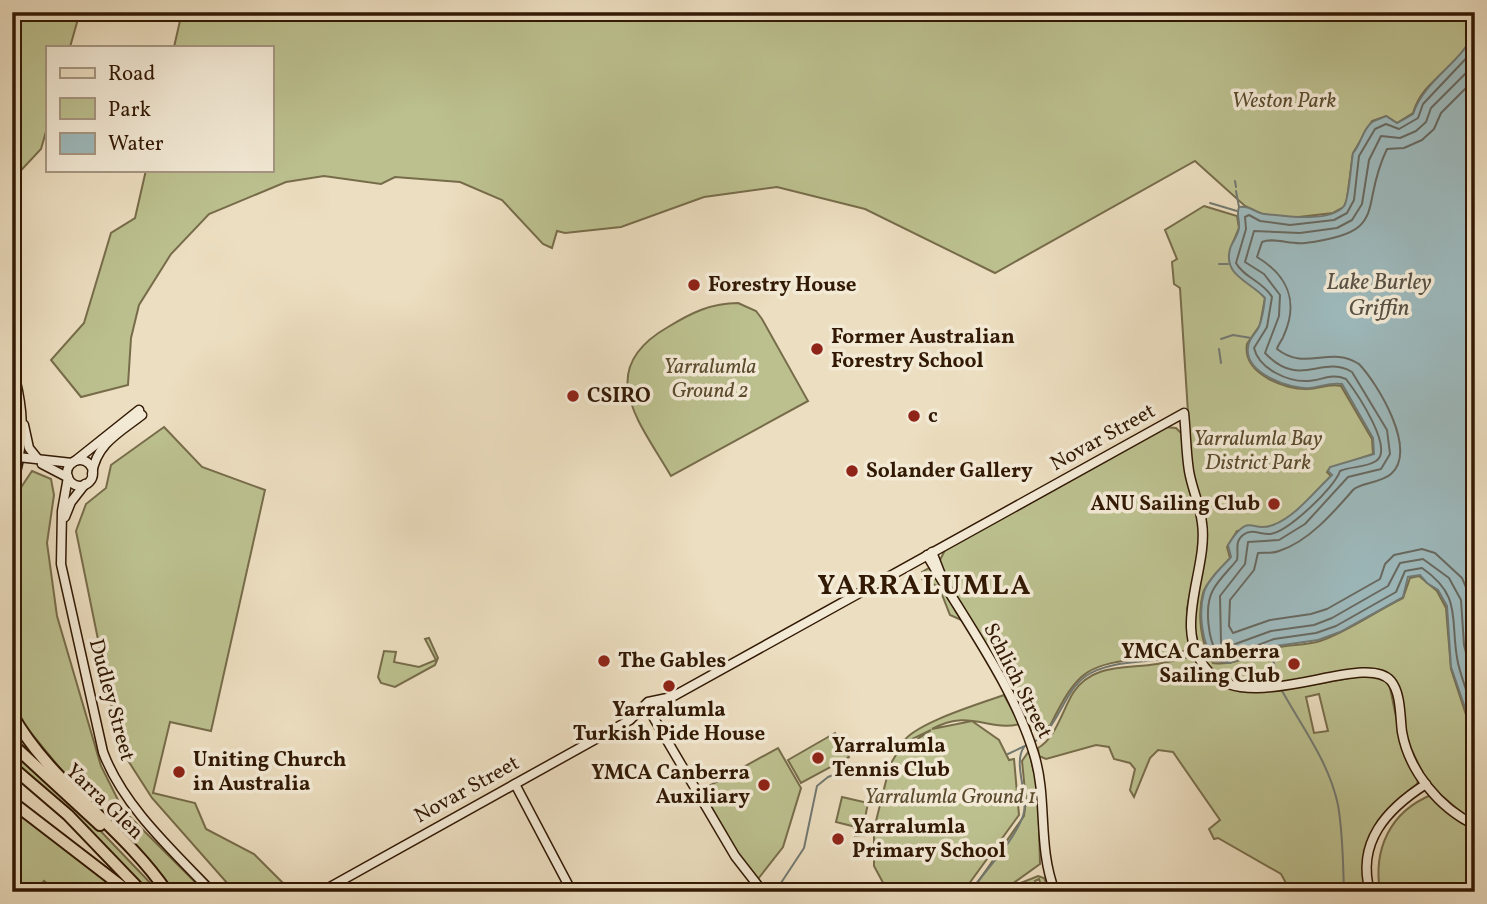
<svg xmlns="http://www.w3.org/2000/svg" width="1487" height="904" font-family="Vollkorn,serif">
  <rect width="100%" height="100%" fill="#ecdec0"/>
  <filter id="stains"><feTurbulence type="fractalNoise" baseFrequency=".00286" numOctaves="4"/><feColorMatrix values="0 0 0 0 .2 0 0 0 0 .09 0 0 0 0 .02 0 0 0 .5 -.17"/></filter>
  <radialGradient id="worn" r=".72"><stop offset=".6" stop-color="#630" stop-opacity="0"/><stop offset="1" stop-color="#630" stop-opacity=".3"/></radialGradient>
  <g fill="#bcc08f" stroke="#776c4a" stroke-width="2" fill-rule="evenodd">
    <path d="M12,12H80L70,47H47V128L41,149L12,180Z"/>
    <path d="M182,12H1475C1475,69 1426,69 1413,113L1397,123L1386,116L1372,121L1353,153L1347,199L1344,207L1333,213L1290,218L1262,214L1245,206L1195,161L995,273L865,209L777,187L704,197L621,227L565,233L557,231L552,248L543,244L502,200L460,182L395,177L381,184L324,176L286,182L209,214L171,254L139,305L131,338L128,385L81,397L51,360L84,323L111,233L135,218L146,170H271V47H174Z"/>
    <path d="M1204,206L1237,216L1239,228L1231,247L1243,280L1253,285L1265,298L1260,325L1247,344C1242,373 1284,390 1308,389C1320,389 1328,383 1341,386L1372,439L1373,454L1329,469L1327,472L1331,476L1294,514L1272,528L1237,531L1227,547L1230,558C1222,568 1207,581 1203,593C1197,615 1201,645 1213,663C1234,666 1251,655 1271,649C1287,644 1304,646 1320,641C1347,632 1376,611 1403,598L1410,578L1419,576L1437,591L1446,608L1451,669L1475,742V824L1428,784L1405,736L1400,700L1385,675L1235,684L1214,675L1201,654L1195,632L1193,613L1204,557L1192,475L1180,288L1174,284L1172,262L1177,259L1165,230Z"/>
    <path d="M738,303L756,311L762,319L808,401L671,476C639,421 593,370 668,327C691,313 711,303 738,303Z"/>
    <path d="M164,427L202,467L265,490L211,731L170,722L153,793L195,803L206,829L254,854L288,888L271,892H235L152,798L120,748L76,531L86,504L106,488L111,465Z"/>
    <path d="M1164,427L1176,428L1182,434L1200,526V544L1187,609L1191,647C1178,655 1164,656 1149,658C1087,664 1078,669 1050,726L1031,730L975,626L950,615L939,587L922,579V572L929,568L931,570L934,564L937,566L945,550Z"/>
    <path d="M32,471L51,479L54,495L47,543L57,616L101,766L123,810L205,892H174L59,767L22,722L12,697V515L16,495Z"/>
    <path d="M429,638L438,658L435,665L395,687L381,683L378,677L384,651L396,652L394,662L419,667L436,660L425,639Z"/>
    <path d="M1194,656L1210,679L1234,689L1306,686L1371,674L1389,683L1400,736L1418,780L1417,785C1381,813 1355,844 1367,892H1291L1281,874L1218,838L1214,839L1209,829L1220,820L1173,752L1158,750L1150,758L1134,797L1130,790L1135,769L1130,763L1114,759L1109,747L1096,745L1046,759L1039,756L1038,748C1056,738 1062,711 1073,693C1092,663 1126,669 1157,664C1169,662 1182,659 1194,656ZM1319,694L1328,731L1314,733L1306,697Z"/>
    <path d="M1004,695L1020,724C988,732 970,708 932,729L972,721L999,740L1009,760L1014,759L1019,815L963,892H888L874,866V829L890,765L897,753L931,730L902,744C911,724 982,703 1004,695Z"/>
    <path d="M835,733L849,757L801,783L788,760Z"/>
    <path d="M778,748L801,788L783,847L758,879L740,857L706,798L709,786Z"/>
    <path d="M12,750L91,821L159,892H148L71,812L12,762Z"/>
    <path d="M1029,751L1038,789L1040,864L1001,892H971L1024,816L1026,801L1022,761Z"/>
    <path d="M1431,795L1475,828V892H1380C1373,849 1390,812 1431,795Z"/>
    <path d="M842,797L868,803L863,828L865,835L855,836L854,829L860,828L836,822Z"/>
    <path d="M12,808L124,892H58L44,881L35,892H28L12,879Z"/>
    <path d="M1038,876L1044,878L1050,890L1043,892L1039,879L1035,881L1042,892L1035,885L1030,887L1027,883V887L1019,892L1013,886Z"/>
  </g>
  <path fill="#9db9bc" stroke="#727972" stroke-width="2" d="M1475,32V737L1451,667L1447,606L1438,590L1427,583L1420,575L1408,577L1403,597L1340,632L1318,640L1276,646L1230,663L1214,661C1202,643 1198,613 1204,592C1208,579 1223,566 1231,557L1228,545C1250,510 1251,534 1273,525C1296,516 1314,492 1332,475L1328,471L1330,467L1374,454L1373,438L1342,384C1329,382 1322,387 1310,388C1290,390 1244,373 1248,347C1249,337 1258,332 1260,324C1263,315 1264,307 1265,298C1250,281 1223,276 1230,249C1232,242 1238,236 1239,228C1240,220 1236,215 1239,207C1250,205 1255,213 1265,214C1283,216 1331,223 1344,206C1349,200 1351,162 1353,153C1361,144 1362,131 1371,123C1374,120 1381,119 1386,116L1397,123L1413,114C1424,80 1460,64 1475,32Z"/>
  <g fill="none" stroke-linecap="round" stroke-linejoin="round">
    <g stroke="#686960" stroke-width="2">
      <path d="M1475,49L1423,104L1418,118L1399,129L1386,124L1375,129L1359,156L1354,200L1347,213L1334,220L1290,225L1260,221L1249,215L1245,217L1246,229L1236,263C1244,278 1263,281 1272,297L1267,327L1254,348C1259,369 1288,382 1308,381C1323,380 1331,373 1346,379C1356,392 1395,449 1376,461C1365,468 1352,466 1340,471C1335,487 1288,532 1270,534C1261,535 1252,528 1243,535C1234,542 1239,551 1237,560C1229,570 1219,579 1213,590C1204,606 1208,641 1218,654L1229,656L1274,639L1316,633L1336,626L1396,592L1405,571L1422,568C1464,597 1449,620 1458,663C1462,680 1469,698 1475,715"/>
      <path d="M1475,64L1431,108L1426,122L1416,131L1400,138L1381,136L1369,160L1362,204L1352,220L1337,228L1300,233L1254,231L1245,262L1264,274L1280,295L1279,316L1265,353C1300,390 1322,354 1352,372L1387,430L1390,454L1381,469L1348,477L1305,524L1279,540L1248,542L1245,564L1220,596L1221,643L1227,647L1271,631L1314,625L1332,618L1388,586L1400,563L1423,559L1449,578L1461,600L1464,645L1475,687"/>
      <path d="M1475,79L1441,113L1434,129L1422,140L1404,148L1387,149C1358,208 1392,232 1305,243C1291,245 1273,237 1262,242L1257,257C1287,275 1299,301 1284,335C1282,341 1278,344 1277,349C1306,372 1330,345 1359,364C1378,384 1418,450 1391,474C1381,483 1359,483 1353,490C1334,512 1308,542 1279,551C1272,554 1265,552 1258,553L1254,570L1230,600L1229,626L1233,633L1270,620L1311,614L1327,609L1380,579L1385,564L1394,555L1422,549L1435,553L1462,578L1472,601L1475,647"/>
    </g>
    <g stroke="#727972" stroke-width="2">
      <path d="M1235,181L1236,187"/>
      <path d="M1236,191L1239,207"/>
      <path d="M1210,203L1237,211"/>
      <path d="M1219,264H1228"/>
      <path d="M1221,339L1233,335L1251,338"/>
      <path d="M1219,349L1221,363"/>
      <path d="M1270,648L1279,684"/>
      <path d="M1201,650L1205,648"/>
      <path d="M1281,689C1302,727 1329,762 1338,805C1343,834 1343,863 1344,892"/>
      <path d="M1032,743C1059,729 1062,693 1086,676C1113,657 1160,665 1193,653"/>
      <path d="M1008,754L1027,745"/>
      <path d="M775,892L804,848L817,786L828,777L862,764"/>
      <path d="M970,892C986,869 1013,843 1023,816C1030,796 1012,764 1024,747"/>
    </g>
    <g stroke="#321904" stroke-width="11">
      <g id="secondary">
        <path d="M24,425L29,448L37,458"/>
        <path d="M18,457L72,463"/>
        <circle cx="80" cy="473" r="13"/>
        <path d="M75,461L139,410"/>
        <path d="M42,464L67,477"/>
        <path d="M92,474C96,444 120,432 142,415"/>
        <path d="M68,477L62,511L61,564L103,752C123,806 172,850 212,892"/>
        <path d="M65,517L71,502L85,484"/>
        <path d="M932,552L941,575"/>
        <path d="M927,555C962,617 1013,684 1034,754C1048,799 1037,846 1055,892"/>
        <path d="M652,715L735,856L763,892"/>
        <path d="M515,784L572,892"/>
        <path d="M12,887L18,892"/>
        <path d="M321,892L630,720L648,702L672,697L1184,413C1186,432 1186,452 1189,471C1192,489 1200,505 1202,523C1209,570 1169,630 1209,672C1252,717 1365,650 1391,681C1401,693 1400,717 1402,732C1409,771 1439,808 1475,825"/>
        <path d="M1370,892C1356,842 1387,809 1426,784"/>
      </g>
    </g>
    <g stroke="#321904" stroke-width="12">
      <path id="primary" d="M12,368C20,397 25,427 18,457L12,456"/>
    </g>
    <g stroke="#321904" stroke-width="14">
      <g id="highway">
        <path d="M12,483L18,457"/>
        <path d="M12,714C49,782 123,827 167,892"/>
        <path d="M12,744L100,825"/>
        <path d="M12,767L68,815L142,892"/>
        <path d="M12,802L129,892"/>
      </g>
    </g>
    <use href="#secondary" stroke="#f3ead6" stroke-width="8"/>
    <use href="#primary" stroke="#ecdec0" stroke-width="9"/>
    <use href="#highway" stroke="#ecdec0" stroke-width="10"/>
  </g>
  <g fill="#8f2418" stroke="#f3ead6" stroke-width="2.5">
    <circle cx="694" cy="285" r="7"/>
    <circle cx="817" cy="349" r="7"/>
    <circle cx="573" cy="396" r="7"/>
    <circle cx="914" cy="416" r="7"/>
    <circle cx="852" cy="471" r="7"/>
    <circle cx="1274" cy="504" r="7"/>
    <circle cx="604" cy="661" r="7"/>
    <circle cx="1294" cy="664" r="7"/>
    <circle cx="669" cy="686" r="7"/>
    <circle cx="818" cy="758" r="7"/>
    <circle cx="179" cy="772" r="7"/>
    <circle cx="764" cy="785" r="7"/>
    <circle cx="838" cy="839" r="7"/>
  </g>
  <g text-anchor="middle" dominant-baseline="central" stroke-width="7" stroke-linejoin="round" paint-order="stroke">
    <g font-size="21" font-style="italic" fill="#5b4b2e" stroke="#f3ead6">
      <text x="1284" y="101">Weston Park</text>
      <text x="710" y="367">Yarralumla<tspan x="710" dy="24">Ground 2</tspan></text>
      <text x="1258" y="439">Yarralumla Bay<tspan x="1258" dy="24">District Park</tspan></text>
      <text x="950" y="797">Yarralumla Ground 1</text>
    </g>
    <g font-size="21" font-weight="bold" fill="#321904" stroke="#f3ead6" text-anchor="start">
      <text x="708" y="285">Forestry House</text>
      <text x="831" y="337">Former Australian<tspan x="831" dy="24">Forestry School</tspan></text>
      <text x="587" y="396">CSIRO</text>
      <text x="928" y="416">c</text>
      <text x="866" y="471">Solander Gallery</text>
      <text x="1260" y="504" text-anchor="end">ANU Sailing Club</text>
      <text x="1280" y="652" text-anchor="end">YMCA Canberra<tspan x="1280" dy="24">Sailing Club</tspan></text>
      <text x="618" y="661">The Gables</text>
      <text x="669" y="710" text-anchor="middle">Yarralumla<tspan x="669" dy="24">Turkish Pide House</tspan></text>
      <text x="832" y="746">Yarralumla<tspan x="832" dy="24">Tennis Club</tspan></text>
      <text x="193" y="760">Uniting Church<tspan x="193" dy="24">in Australia</tspan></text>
      <text x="750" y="773" text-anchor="end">YMCA Canberra<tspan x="750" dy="24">Auxiliary</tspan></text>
      <text x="852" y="827">Yarralumla<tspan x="852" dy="24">Primary School</tspan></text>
    </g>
    <g font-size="21" fill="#321904" stroke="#f3ead6">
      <text transform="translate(1103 438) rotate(-29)">Novar Street</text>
      <text transform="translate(1017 681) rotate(63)">Schlich Street</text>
      <text transform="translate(111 700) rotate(75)">Dudley Street</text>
      <text transform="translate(467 790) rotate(-29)">Novar Street</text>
      <text transform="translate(104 802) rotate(44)">Yarra Glen</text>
    </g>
    <g font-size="23" font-style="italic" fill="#575144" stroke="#f3ead6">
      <text x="1379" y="283">Lake Burley<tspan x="1379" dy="26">Griffin</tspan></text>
    </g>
    <g font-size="28" font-weight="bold" letter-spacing="2" fill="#321904" stroke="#f3ead6">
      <text x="925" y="586">YARRALUMLA</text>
    </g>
  </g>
  <rect width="1487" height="904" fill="none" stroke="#ecdec0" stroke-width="42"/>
  <rect x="14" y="14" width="1459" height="876" fill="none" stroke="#321904" stroke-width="3.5"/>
  <rect x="21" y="21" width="1445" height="862" fill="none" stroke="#321904" stroke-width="2"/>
  <rect x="46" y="46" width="228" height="126" fill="#f3ead6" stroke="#a69682" stroke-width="2"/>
  <rect x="60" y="68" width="35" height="10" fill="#ecdec0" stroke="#a69682" stroke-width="2"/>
  <text x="108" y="80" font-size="21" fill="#321904">Road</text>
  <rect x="60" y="98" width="35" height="21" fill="#bcc08f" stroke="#a69682" stroke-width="2"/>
  <text x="108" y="116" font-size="21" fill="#321904">Park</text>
  <rect x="60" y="133" width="35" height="21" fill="#9db9bc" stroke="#a69682" stroke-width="2"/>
  <text x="108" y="150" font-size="21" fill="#321904">Water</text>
  <rect width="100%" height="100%" filter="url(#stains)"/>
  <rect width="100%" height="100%" fill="url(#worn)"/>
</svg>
